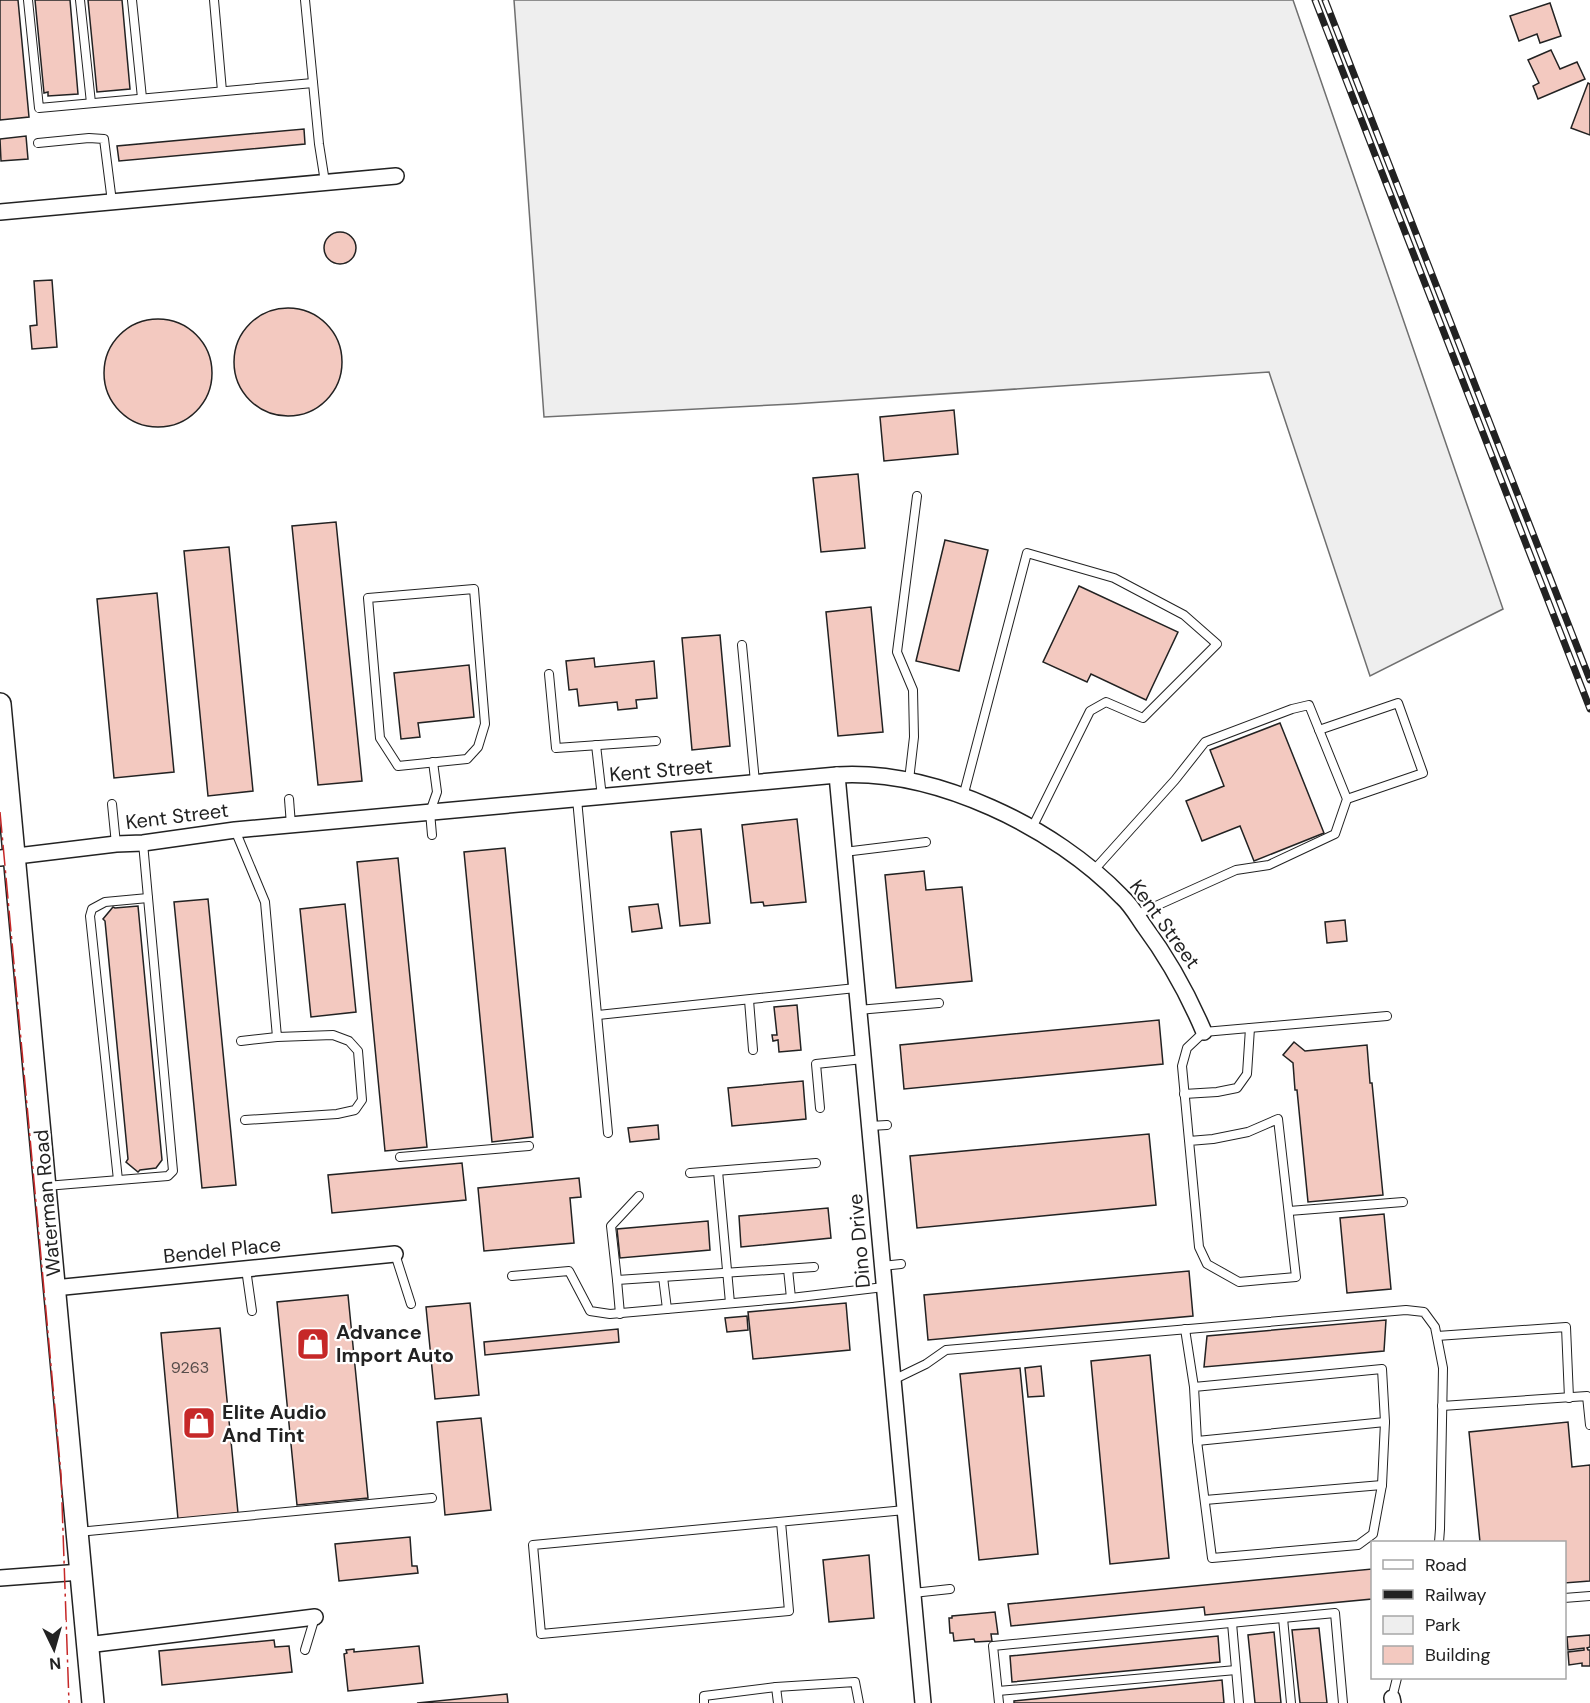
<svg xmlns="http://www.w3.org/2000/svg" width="1590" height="1703" font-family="'DM Sans',sans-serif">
  <rect width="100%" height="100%" fill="#fff"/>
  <path fill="#eee" stroke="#6f6f6f" stroke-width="1.5" d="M514,0H1293L1503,609L1370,676L1269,372L793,404L544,417Z"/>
  <g fill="#f3c9c0" stroke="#222" stroke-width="1.5">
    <path d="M0,0H18L29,117L0,120Z"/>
    <path d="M35,0H70L78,94L48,96V92L44,93Z"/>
    <path d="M88,0H122L130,89L97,92Z"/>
    <path d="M1550,3L1561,36L1540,43L1537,34L1519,41L1510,16Z"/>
    <path d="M1551,50L1560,69L1577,62L1585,79L1538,99L1533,86L1539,83L1528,60Z"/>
    <path d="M1588,83L1590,84V135L1571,128Z"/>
    <path d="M304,129L305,144L119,161L117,146Z"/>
    <path d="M26,136L28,159L1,161L0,139Z"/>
    <circle cx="340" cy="248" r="16"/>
    <path d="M52,280L57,347L32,349L30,326L37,325L34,281Z"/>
    <circle cx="288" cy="362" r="54"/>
    <circle cx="158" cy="373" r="54"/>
    <path d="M954,410L958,454L884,461L880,417Z"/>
    <path d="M858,474L865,548L821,552L813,478Z"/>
    <path d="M336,522L362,781L318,785L292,526Z"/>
    <path d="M945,540L988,550L959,671L916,661Z"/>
    <path d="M229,547L253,791L208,796L184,551Z"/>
    <path d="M1079,586L1178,632L1146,700L1091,674L1087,682L1043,662Z"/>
    <path d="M157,593L174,772L114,778L97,599Z"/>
    <path d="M871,607L883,732L838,736L826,612Z"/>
    <path d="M720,635L730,746L692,750L682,638Z"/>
    <path d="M594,658L595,667L654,661L657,698L636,700L637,708L618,710L617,702L579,706L577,689L569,690L566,661Z"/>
    <path d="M469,665L474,717L418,723L420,737L401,739L394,673Z"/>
    <path d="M1280,723L1324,833L1254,861L1240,826L1202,841L1186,801L1224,786L1210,750Z"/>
    <path d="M797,819L806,902L764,906L763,902L751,903L742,825Z"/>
    <path d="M701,829L710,923L680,926L671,832Z"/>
    <path d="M505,848L533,1137L492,1142L464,852Z"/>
    <path d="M398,858L427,1147L385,1151L357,862Z"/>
    <path d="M924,871L926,890L962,887L972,981L896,988L885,875Z"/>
    <path d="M208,899L236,1185L202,1188L174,902Z"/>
    <path d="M345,904L356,1012L311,1017L300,909Z"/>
    <path d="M658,904L662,928L632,932L629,907Z"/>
    <path d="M138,906L162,1160L156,1168L140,1170L138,1172L126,1162L128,1159L105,921L103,919L113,907L115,908Z"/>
    <path d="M1345,920L1347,941L1327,943L1325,922Z"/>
    <path d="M797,1005L801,1050L779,1052L778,1040L773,1041L772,1035H777L774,1007Z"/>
    <path d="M1159,1020L1163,1064L904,1089L900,1045Z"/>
    <path d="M1294,1042L1305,1051L1367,1045L1370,1083H1372L1383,1195L1308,1202L1297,1090H1295L1293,1063L1283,1055Z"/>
    <path d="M803,1081L806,1119L732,1126L728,1088Z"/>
    <path d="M658,1125L659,1139L630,1142L628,1128Z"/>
    <path d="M1149,1134L1156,1205L917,1228L910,1156Z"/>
    <path d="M462,1163L466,1200L332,1213L328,1175Z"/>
    <path d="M579,1178L581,1197L570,1198L574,1243L484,1251L478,1188Z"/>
    <path d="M828,1208L831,1238L741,1247L739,1216Z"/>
    <path d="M1384,1214L1391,1289L1347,1293L1340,1218Z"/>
    <path d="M708,1221L710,1250L620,1258L617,1229Z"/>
    <path d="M1189,1271L1193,1316L928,1340L924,1295Z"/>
    <path d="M348,1295L368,1498L297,1505L277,1302Z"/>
    <path d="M470,1303L479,1395L435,1399L426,1307Z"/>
    <path d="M846,1303L850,1350L753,1359L748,1312Z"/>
    <path d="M747,1316L748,1330L727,1332L725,1318Z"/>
    <path d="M1386,1320L1384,1351L1204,1367L1207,1336Z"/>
    <path d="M220,1328L238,1513L178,1519L161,1333Z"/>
    <path d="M618,1329L619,1342L485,1355L484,1342Z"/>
    <path d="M1150,1355L1169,1558L1110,1564L1091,1361Z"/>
    <path d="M1041,1366L1044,1396L1028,1397L1025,1368Z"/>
    <path d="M1020,1368L1038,1554L979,1560L960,1374Z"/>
    <path d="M481,1418L491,1510L445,1515L437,1422Z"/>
    <path d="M1568,1422L1572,1467L1590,1465V1581L1564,1583V1542H1480L1469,1432Z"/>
    <path d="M410,1537L412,1566H417L418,1573L339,1581L335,1544Z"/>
    <path d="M869,1555L874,1618L829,1622L823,1560Z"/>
    <path d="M1372,1569V1599L1205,1615L1204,1607L1011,1626L1008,1604Z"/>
    <path d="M995,1612L998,1634H991L992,1641L975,1642L974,1639L954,1641L953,1633H950L949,1618H952V1616Z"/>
    <path d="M1319,1628L1327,1703H1300L1292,1630Z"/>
    <path d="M1274,1632L1281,1703H1255L1248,1635Z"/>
    <path d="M1590,1635V1647L1587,1648L1588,1650H1590V1666H1582V1663L1569,1665L1568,1652L1584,1650V1648L1568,1650L1567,1637Z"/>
    <path d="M1218,1636L1220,1662L1012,1682L1010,1656Z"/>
    <path d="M274,1640L275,1647L289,1646L292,1672L162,1685L159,1651Z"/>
    <path d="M419,1646L423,1683L348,1691L344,1654L347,1653L346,1650L354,1649V1652Z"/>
    <path d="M1222,1680L1224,1703H1014V1701Z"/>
    <path d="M507,1694L508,1703H417Z"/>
  </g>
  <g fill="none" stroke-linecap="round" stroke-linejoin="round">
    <g stroke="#222" stroke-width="10">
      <g id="service">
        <path d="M28,0L39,108L313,83"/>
        <path d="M80,0L91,103"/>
        <path d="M132,0L142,98"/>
        <path d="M214,0L222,91"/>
        <path d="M305,0L319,144L325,182"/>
        <path d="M38,143L89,138L104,139L112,202"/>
        <path d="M474,589L485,724L478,747L467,759L398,766L380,738L368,598Z"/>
        <path d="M742,645L755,782"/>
        <path d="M549,674L556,748L656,741"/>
        <path d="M1319,730L1398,703L1423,773L1347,799"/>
        <path d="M596,745L602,797"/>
        <path d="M909,780L914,737L913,690L897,652L917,496"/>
        <path d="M963,797L1027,553L1114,578L1184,615L1217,644L1143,718L1106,702L1090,711L1032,828"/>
        <path d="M289,799L291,825"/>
        <path d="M577,799L608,1133"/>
        <path d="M112,804L116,844"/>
        <path d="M235,830L265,902L277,1037L333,1035L349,1041L358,1051L362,1100L355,1110L337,1114L245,1120"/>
        <path d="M432,835L430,812L437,792L433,762"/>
        <path d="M844,852L926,842"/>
        <path d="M1094,870L1175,780L1205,742L1292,709L1309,705L1347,799L1335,834L1269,865L1236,870L1136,915"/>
        <path d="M749,1000L753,1050"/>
        <path d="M858,1010L939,1003"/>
        <path d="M598,1015L856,988"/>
        <path d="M241,1041L277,1037"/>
        <path d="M1184,1094L1217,1092L1237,1088L1247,1074L1250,1028"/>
        <path d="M820,1108L816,1064L863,1059"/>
        <path d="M870,1126L887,1125"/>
        <path d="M1189,1141L1213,1139L1248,1132L1278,1119L1296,1277L1239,1282L1207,1264L1199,1247L1182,1066L1187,1048L1204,1032L1387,1016"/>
        <path d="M400,1157L529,1146"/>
        <path d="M718,1171L730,1303"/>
        <path d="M690,1173L816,1163"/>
        <path d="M118,1180L90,916L92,909L105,902L148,898"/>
        <path d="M46,1186L168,1176L173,1171L143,843"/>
        <path d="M1289,1211L1403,1202"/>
        <path d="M395,1254L411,1304"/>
        <path d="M882,1266L901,1264"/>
        <path d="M246,1269L252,1311"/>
        <path d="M788,1269L791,1298"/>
        <path d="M512,1276L569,1271L590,1311L610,1314L791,1298L884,1287"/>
        <path d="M663,1277L667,1309"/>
        <path d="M617,1280L611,1226L639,1196"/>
        <path d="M620,1314L617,1280L814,1267"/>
        <path d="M1185,1329L1194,1387L1197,1441L1212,1558L1358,1545L1373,1534L1382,1485L1385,1422L1382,1369L1194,1387"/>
        <path d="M1437,1336L1566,1327L1569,1398"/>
        <path d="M893,1380L926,1364L946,1350L1406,1310L1424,1312L1435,1327L1443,1368L1440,1529L1439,1542"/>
        <path d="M1442,1406L1587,1396L1590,1425"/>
        <path d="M1197,1441L1385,1422"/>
        <path d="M1205,1500L1382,1485"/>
        <path d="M781,1522L789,1611L541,1634L533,1545L905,1510"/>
        <path d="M78,1532L432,1498"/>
        <path d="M913,1593L950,1589"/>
        <path d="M1564,1598L1590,1596"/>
        <path d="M1283,1618L1291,1703"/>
        <path d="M1232,1623L1239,1703"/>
        <path d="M305,1650L315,1617"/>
        <path d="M776,1687L778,1703"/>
        <path d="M998,1691L1236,1670"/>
        <path d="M1392,1698L1397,1678"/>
        <path d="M704,1703V1696L776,1687L855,1682L859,1703"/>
        <path d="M999,1703L993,1646L1335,1613L1343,1703"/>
      </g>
    </g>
    <g stroke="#222" stroke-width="18">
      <g id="minor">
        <path d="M0,212L396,176"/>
        <path d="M837,775L923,1703"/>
        <path d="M0,858L116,844L143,843L235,830L837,775C935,769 1055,827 1122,897C1131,905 1137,916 1144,926C1170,961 1187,992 1204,1032"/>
        <path d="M54,1288L395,1254"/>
        <path d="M0,1578L81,1572"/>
        <path d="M87,1645L315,1617"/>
        <path d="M1392,1698L1393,1703"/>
      </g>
    </g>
    <g stroke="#222" stroke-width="24">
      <path id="secondary" d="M0,704L93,1703"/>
    </g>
    <use href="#service" stroke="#fff" stroke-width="8"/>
    <use href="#minor" stroke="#fff" stroke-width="15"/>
    <use href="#secondary" stroke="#fff" stroke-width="21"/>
    <g stroke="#222" stroke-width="7">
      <g id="rail">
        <path d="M1315,0L1590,709"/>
        <path d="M1325,0L1590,680"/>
      </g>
    </g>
    <use href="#rail" stroke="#fff" stroke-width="4.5" stroke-dasharray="14" stroke-linecap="butt"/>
    <path stroke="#c62828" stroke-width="1.5" stroke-dasharray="21 4.5 3 4.5" stroke-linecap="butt" d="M0,812L61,1474L69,1703"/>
  </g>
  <defs>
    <g id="shop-square" transform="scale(1.725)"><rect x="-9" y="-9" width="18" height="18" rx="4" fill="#c62828" stroke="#fff"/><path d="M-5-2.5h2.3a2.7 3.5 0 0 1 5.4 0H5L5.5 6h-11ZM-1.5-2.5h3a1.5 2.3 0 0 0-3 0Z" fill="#fff"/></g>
  </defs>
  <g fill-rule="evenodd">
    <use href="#shop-square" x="313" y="1344"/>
    <use href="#shop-square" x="199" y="1423"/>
  </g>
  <g text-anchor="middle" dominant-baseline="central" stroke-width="4.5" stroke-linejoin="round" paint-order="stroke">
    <g font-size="16" fill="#564c4a">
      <text x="190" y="1367">9263</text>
    </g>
    <g font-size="20" fill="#222" stroke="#fff">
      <text transform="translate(661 770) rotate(-5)">Kent Street</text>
      <text transform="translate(177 816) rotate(-7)">Kent Street</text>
      <text transform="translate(1165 924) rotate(54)">Kent Street</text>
      <text transform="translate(47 1203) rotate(-95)">Waterman Road</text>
      <text transform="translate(859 1241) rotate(-95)">Dino Drive</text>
      <text transform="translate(222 1250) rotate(-6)">Bendel Place</text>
    </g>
    <g font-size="20" font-weight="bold" fill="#222" stroke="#fff" text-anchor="start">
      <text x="336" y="1332">Advance<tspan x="336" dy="23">Import Auto</tspan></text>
      <text x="222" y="1412">Elite Audio<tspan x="222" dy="23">And Tint</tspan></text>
    </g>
  </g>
  <rect x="1371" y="1541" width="195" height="138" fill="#ffffff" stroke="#a7a7a7" stroke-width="1.5"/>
  <rect x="1383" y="1560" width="30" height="9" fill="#ffffff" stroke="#a7a7a7" stroke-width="1.5"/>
  <text x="1425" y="1571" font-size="18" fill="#222222">Road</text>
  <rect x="1383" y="1590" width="30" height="9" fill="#222222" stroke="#a7a7a7" stroke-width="1.5"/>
  <text x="1425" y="1601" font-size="18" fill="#222222">Railway</text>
  <rect x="1383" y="1616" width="30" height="18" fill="#eeeeee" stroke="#a7a7a7" stroke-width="1.5"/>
  <text x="1425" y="1631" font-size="18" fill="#222222">Park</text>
  <rect x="1383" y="1646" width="30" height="18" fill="#f3c9c0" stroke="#a7a7a7" stroke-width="1.5"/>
  <text x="1425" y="1661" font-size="18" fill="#222222">Building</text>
  <g transform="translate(54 1649) rotate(175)" stroke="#ffffff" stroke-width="4.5" paint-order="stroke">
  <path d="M0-4.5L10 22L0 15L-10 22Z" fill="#222222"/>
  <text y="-9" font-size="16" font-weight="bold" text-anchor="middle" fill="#222222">N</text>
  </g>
</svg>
